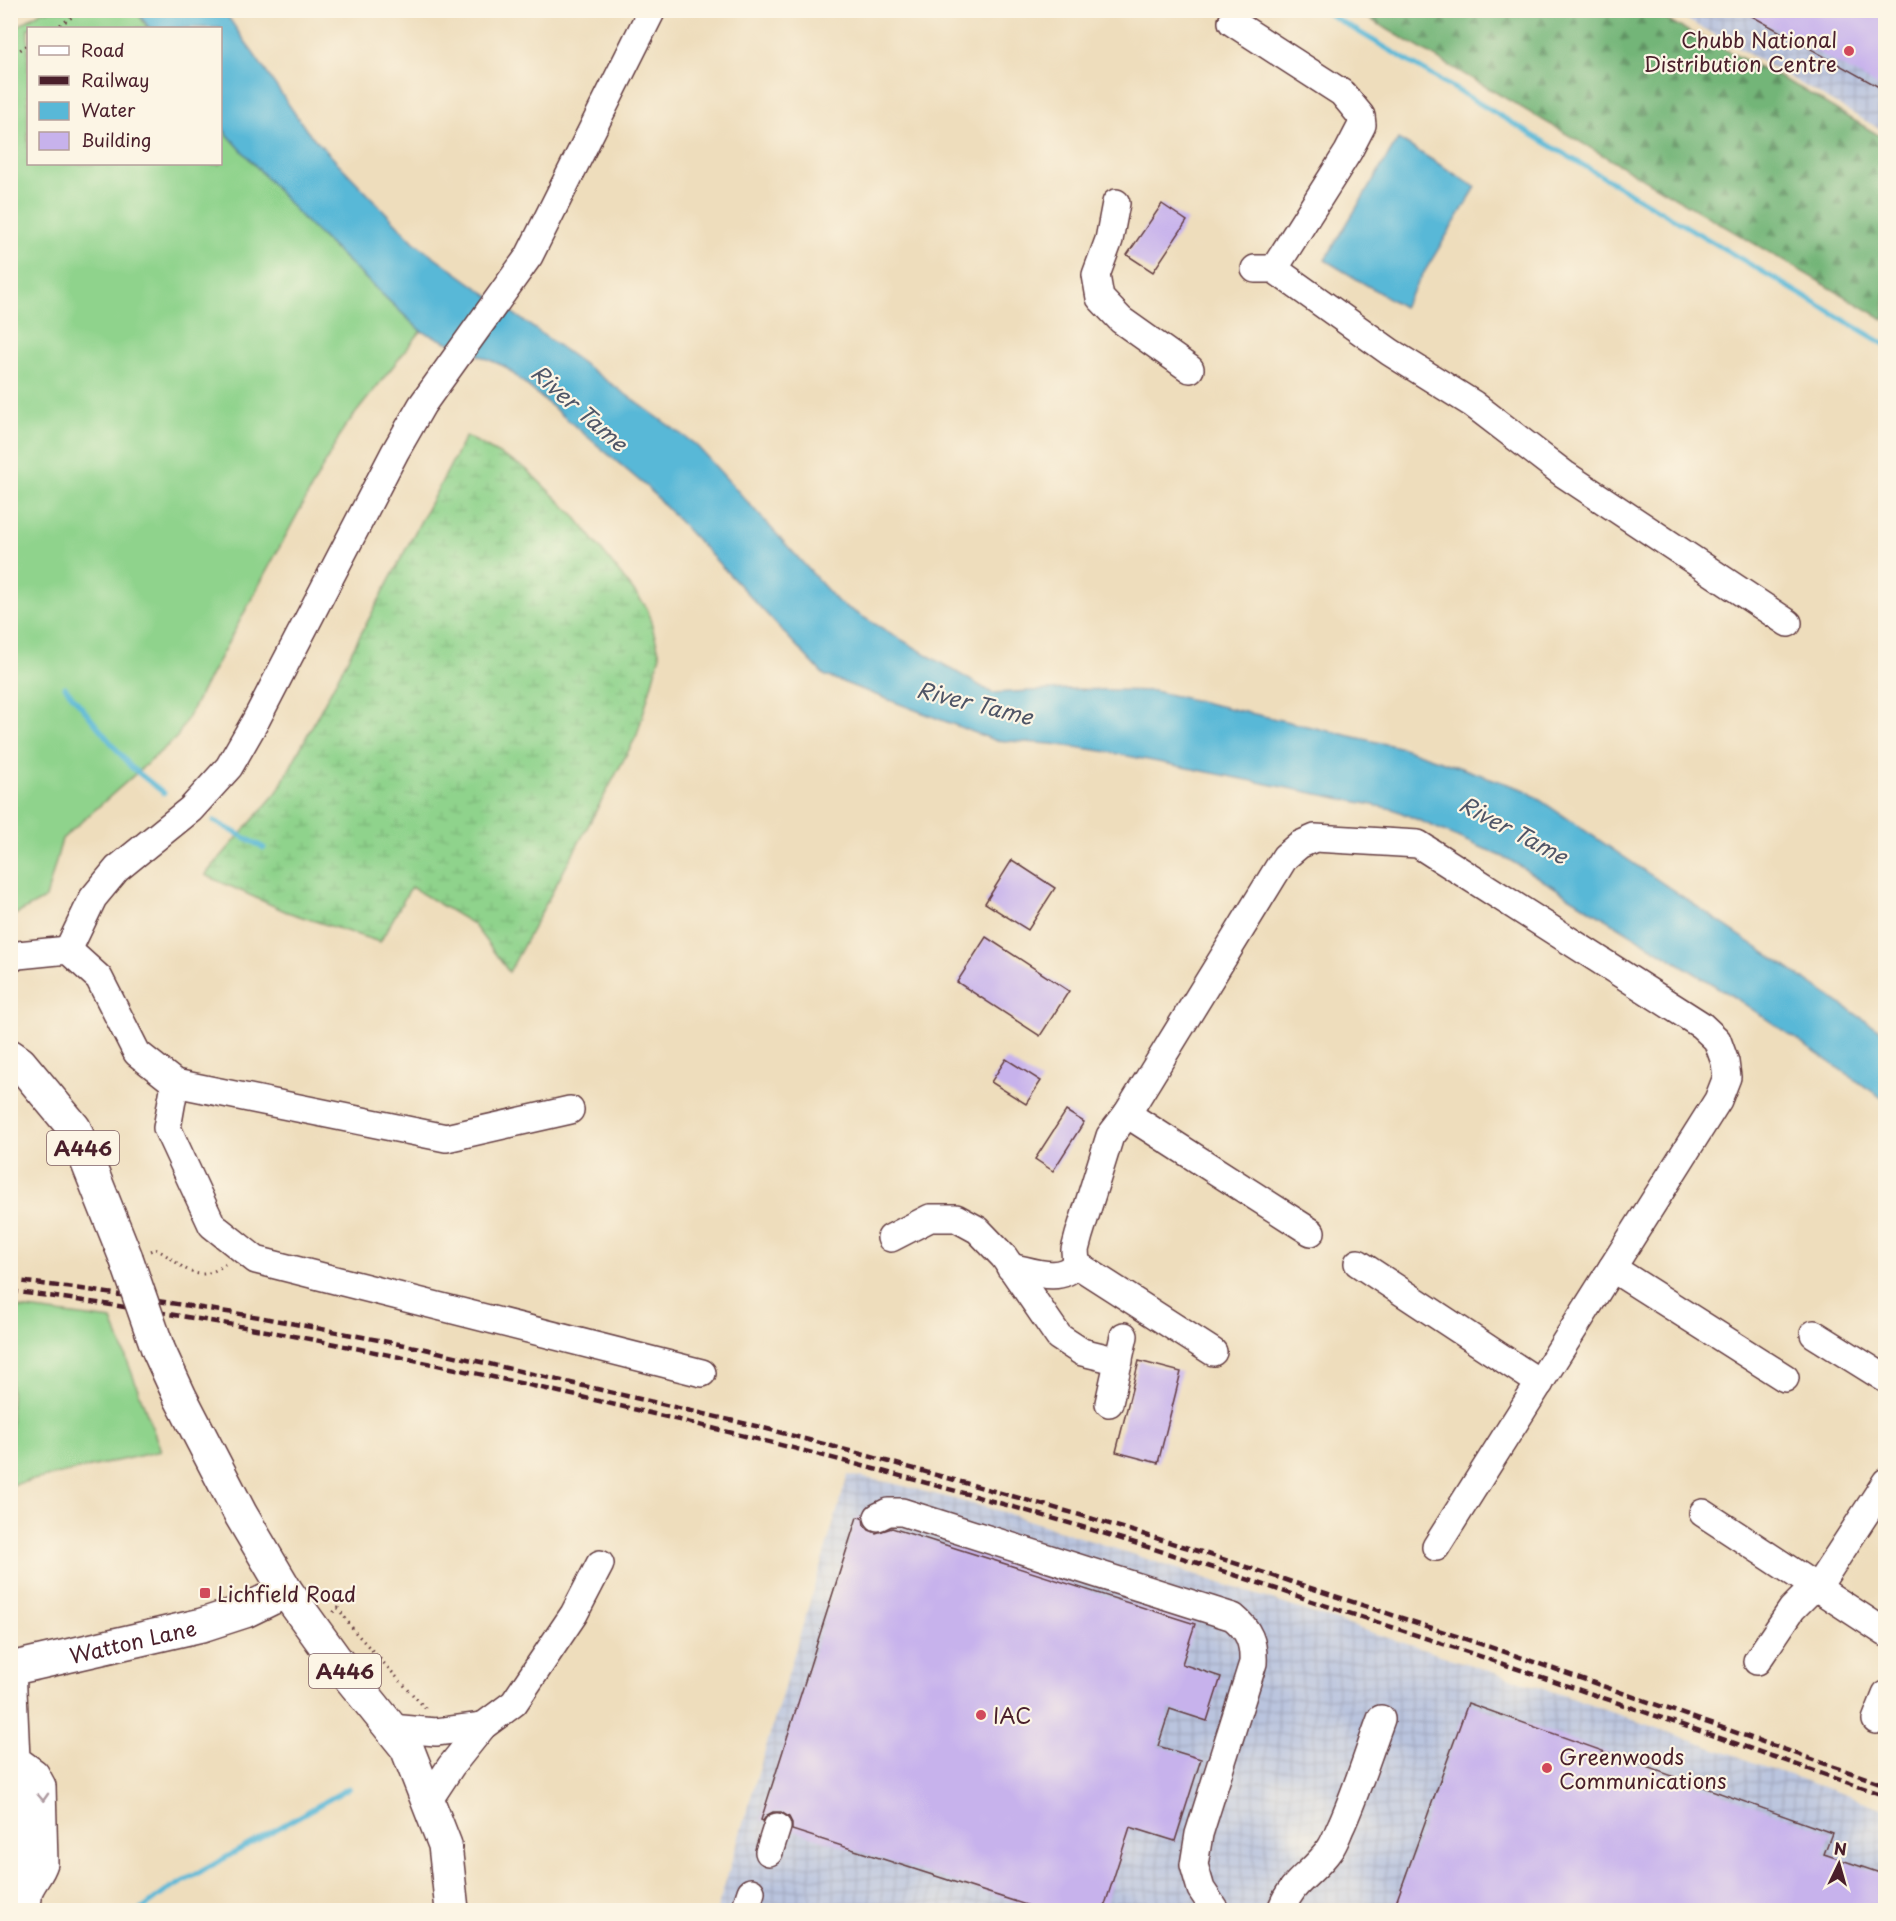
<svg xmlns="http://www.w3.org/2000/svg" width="1896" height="1921" font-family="'Playpen Sans',sans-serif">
  <defs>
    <pattern id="industrial-grid" width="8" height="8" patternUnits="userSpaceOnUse" patternTransform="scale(1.5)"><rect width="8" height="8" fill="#bac4de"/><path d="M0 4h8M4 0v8" fill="none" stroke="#a1a8bf"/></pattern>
    <pattern id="forest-firs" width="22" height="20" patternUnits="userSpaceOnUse" patternTransform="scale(1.5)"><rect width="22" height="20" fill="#73b578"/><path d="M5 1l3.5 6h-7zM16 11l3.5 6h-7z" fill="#609363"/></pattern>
    <pattern id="wetland-marsh" width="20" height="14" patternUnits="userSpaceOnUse" patternTransform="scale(1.5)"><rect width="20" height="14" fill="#8fd38c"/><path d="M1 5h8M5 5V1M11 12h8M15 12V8" fill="none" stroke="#7db579"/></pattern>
  </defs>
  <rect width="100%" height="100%" fill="#fcf5e5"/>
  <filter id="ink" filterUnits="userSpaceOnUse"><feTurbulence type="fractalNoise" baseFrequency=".0167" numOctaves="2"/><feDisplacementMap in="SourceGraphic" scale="12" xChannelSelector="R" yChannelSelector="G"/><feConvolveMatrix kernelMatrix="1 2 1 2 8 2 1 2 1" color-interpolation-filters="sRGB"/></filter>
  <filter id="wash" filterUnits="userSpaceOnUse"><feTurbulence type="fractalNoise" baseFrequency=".008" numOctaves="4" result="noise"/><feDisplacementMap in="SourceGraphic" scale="24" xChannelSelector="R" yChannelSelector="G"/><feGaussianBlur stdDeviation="1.35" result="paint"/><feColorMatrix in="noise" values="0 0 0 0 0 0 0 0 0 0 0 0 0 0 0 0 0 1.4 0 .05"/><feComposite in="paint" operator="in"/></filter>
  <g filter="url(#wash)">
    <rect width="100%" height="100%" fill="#eeddbc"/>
    <g fill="url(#industrial-grid)">
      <path d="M1670,11H1885V132L1712,33Z"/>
      <path d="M848,1475L892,1483L1000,1511L1560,1694L1885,1809V1910H717Z"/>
    </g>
    <g fill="#8fd38c" stroke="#6c795c" stroke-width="1.5">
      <path d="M42,11H136L148,28H28V164H220L221,127L303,219L421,331L344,428L177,737L62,839L46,898L11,917V31Z"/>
      <path d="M11,1307L112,1320L161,1451L11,1485Z"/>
    </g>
    <path fill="url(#forest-firs)" stroke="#5e6a52" stroke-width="1.5" d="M1356,11H1649L1800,88L1885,139V320Z"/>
    <path fill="url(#wetland-marsh)" stroke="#6c795c" stroke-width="1.5" d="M466,436L525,468L574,515L647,608L660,655L637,735L509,972L473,924L411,887L380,942L287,912L205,875L277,792Z"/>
    <g fill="#58b8d7" stroke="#516c81" stroke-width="1.5">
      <path d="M137,11H224L307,131L414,242L696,445L839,603L992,693L1068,689L1154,691L1403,748L1525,790L1885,1034V1100L1737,999L1508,859L1393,809L1103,751L1052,744L994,740L824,675L648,488L504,366L421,331L303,219L221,127L220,28H149Z"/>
      <path d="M1398,139L1476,187L1403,307L1325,260Z"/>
    </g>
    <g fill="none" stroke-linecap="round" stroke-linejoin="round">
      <g stroke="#58b8d7" stroke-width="5">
        <path d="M1322,10L1886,345"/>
        <path d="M65,687L131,767L164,793"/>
        <path d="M214,821L264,848"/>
        <path d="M141,1910L165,1892L349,1788"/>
      </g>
    </g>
    <g id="blocks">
      <g fill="#c7b2ec">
        <path d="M1741,10H1886V91Z"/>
        <path d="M1162,204L1187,221L1153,272L1127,255Z"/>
        <path d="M1012,860L1055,888L1028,930L985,903Z"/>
        <path d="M986,937L1069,991L1040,1036L957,982Z"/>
        <path d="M1006,1059L1041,1081L1026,1104L991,1082Z"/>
        <path d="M1066,1111L1084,1122L1053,1171L1035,1159Z"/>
        <path d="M1139,1361L1181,1372L1158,1463L1116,1452Z"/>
        <path d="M857,1517L863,1518L864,1525L869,1530L876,1533L892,1528L1195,1624L1182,1664L1221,1677L1207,1721L1170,1709L1158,1746L1201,1759L1175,1841L1130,1827L1103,1911H1045L792,1830V1823L789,1817L781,1812H773L767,1815L763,1821L761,1820Z"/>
        <path d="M1468,1703L1832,1833L1824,1854L1886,1875V1911H1393Z"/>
      </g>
    </g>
  </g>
  <g filter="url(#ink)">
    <use href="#blocks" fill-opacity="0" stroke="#633c41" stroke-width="1.5"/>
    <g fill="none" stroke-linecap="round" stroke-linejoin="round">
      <g stroke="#633c41" stroke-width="30">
        <g id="minor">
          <path d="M1232,22L1342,93L1361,116L1362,125L1348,152L1274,269"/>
          <path d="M1116,203L1109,240L1096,275L1100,298L1121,320L1190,369"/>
          <path d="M1255,269H1274L1390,352L1473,404L1564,474L1788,623"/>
          <path d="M68,950L93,898L117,869L191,809L229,767L256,720L395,452L422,405L529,256L652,10"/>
          <path d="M10,959L18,955L68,950L99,978L137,1053L175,1083L446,1138L570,1110"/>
          <path d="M175,1083L167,1128L212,1225L256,1260L702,1373"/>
          <path d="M1127,1114L1285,857L1299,845L1315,838L1418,844L1701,1025L1717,1040L1725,1062L1727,1077L1718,1100L1436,1547"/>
          <path d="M891,1238L930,1218H956L978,1230L1004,1257L1059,1337L1082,1352L1119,1361"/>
          <path d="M1358,1263L1540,1383"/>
          <path d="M1010,1267C1032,1271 1060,1284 1076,1264"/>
          <path d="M1612,1268L1785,1378"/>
          <path d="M1814,1334L1886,1379"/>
          <path d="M1213,1352L1076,1264L1075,1250L1079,1235L1110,1136L1127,1114L1311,1232"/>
          <path d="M1109,1403L1124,1336"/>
          <path d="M1703,1513L1886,1633"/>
          <path d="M878,1517L888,1512H902L1233,1617C1249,1630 1254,1643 1253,1663L1199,1834L1194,1865L1201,1889L1215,1910"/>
          <path d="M1757,1661L1792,1609L1824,1577L1886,1482"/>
          <path d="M12,1668L16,1759L35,1773L42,1786L44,1863C40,1876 31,1882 27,1896"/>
          <path d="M1876,1720L1886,1695"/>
          <path d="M391,1728L436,1732L483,1726"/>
          <path d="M23,1766L22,1856L28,1899"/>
          <path d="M428,1801L451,1766L483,1726L514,1703L574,1614L600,1564"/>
          <path d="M769,1852L777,1827"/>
          <path d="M745,1910L751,1892"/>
          <path d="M1281,1910C1292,1880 1313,1874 1330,1849C1335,1842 1338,1832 1342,1824C1357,1790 1368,1754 1381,1719"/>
        </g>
      </g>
      <g stroke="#633c41" stroke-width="36">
        <g id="major">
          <path id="s1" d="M10,1669L202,1625L245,1611L286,1591"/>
        </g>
      </g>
      <g stroke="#633c41" stroke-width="36">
        <g id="highway">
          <path d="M10,1056L20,1063L74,1128L126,1258"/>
          <path d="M158,1349L180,1397L241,1515L286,1591L335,1659L407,1748L445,1845L452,1910"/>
        </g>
      </g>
      <g stroke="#633c41" stroke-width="3" stroke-dasharray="1.5 4.5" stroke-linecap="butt">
        <path d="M55,28L83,10"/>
        <path d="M10,56L28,45"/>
        <path d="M150,1251L155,1249C182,1261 193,1289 225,1264"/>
        <path d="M333,1612L338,1608L356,1633L426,1709"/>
      </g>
      <use href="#minor" stroke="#fff" stroke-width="27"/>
      <use href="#major" stroke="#fff" stroke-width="33"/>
      <use href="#highway" stroke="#fff" stroke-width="33"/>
      <g stroke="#4a1f2b" stroke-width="4.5" stroke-dasharray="9 4.5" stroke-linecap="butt">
        <path d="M10,1280L82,1289L259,1317L425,1349L760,1427L861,1454L1080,1515L1198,1551L1511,1654L1886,1785"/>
        <path d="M10,1291C202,1315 390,1353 577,1396C746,1435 913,1477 1079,1526C1160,1550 1241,1577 1321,1604C1510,1665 1698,1730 1886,1796"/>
      </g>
      <g stroke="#633c41" stroke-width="36" stroke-linecap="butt">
        <path id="highway-bridge" d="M126,1258L158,1349"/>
      </g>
      <use href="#highway-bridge" stroke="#fff" stroke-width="33"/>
    </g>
    <defs><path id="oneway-chevron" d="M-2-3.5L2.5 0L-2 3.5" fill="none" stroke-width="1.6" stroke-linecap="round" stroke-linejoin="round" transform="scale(1.5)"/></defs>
    <use stroke="#ae9aa0" href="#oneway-chevron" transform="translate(43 1797) rotate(87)"/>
  </g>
  <g fill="#d1495b" stroke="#fcf5e5" stroke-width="2">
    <circle cx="1849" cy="51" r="6"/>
    <rect x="199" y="1587" width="12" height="12" rx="3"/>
    <circle cx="981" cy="1715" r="6"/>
    <circle cx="1547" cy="1768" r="6"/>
  </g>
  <g text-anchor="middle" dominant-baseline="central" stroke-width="4.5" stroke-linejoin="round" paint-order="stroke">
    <g fill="#fcf5e5" stroke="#7f5f63" stroke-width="1.5">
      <rect x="47" y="1131" width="72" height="34" rx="4.5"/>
      <rect x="309" y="1654" width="72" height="34" rx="4.5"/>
    </g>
    <g font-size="20" font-weight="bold" fill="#4a1f2b">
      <text x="83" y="1148">A446</text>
      <text x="345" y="1671">A446</text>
    </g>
    <g font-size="21" fill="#4a1f2b" stroke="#fcf5e5" text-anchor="start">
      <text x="1837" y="39" text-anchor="end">Chubb National<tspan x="1837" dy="24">Distribution Centre</tspan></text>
      <text x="217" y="1593">Lichfield Road</text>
      <text x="993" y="1715">IAC</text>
      <text x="1559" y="1756">Greenwoods<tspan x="1559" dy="24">Communications</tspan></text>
    </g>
    <g font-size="21" fill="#4a1f2b" stroke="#fcf5e5">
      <text stroke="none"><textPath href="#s1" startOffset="126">Watton Lane</textPath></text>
    </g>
    <g font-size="22" font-style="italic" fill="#4f5567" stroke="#fcf5e5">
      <text transform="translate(580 407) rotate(41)">River Tame</text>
      <text transform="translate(975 702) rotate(14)">River Tame</text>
      <text transform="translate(1514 829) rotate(28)">River Tame</text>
    </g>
  </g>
  <rect width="1896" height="1921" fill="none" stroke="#fcf5e5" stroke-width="36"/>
  <rect x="27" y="27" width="195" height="138" fill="#fcf5e5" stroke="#b59f9b" stroke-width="1.5"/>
  <rect x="39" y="46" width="30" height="9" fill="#ffffff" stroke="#b59f9b" stroke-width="1.5"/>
  <text x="81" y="57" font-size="18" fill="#4a1f2b">Road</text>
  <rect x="39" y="76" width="30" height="9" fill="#4a1f2b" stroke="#b59f9b" stroke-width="1.5"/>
  <text x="81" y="87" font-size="18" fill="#4a1f2b">Railway</text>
  <rect x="39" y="102" width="30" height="18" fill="#58b8d7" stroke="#b59f9b" stroke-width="1.5"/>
  <text x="81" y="117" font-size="18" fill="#4a1f2b">Water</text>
  <rect x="39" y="132" width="30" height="18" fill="#c7b2ec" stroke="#b59f9b" stroke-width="1.5"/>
  <text x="81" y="147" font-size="18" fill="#4a1f2b">Building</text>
  <g transform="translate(1839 1864) rotate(5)" stroke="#fcf5e5" stroke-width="4.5" paint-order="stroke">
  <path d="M0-4.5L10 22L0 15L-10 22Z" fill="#4a1f2b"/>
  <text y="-9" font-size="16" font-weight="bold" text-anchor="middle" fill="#4a1f2b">N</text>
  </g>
</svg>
